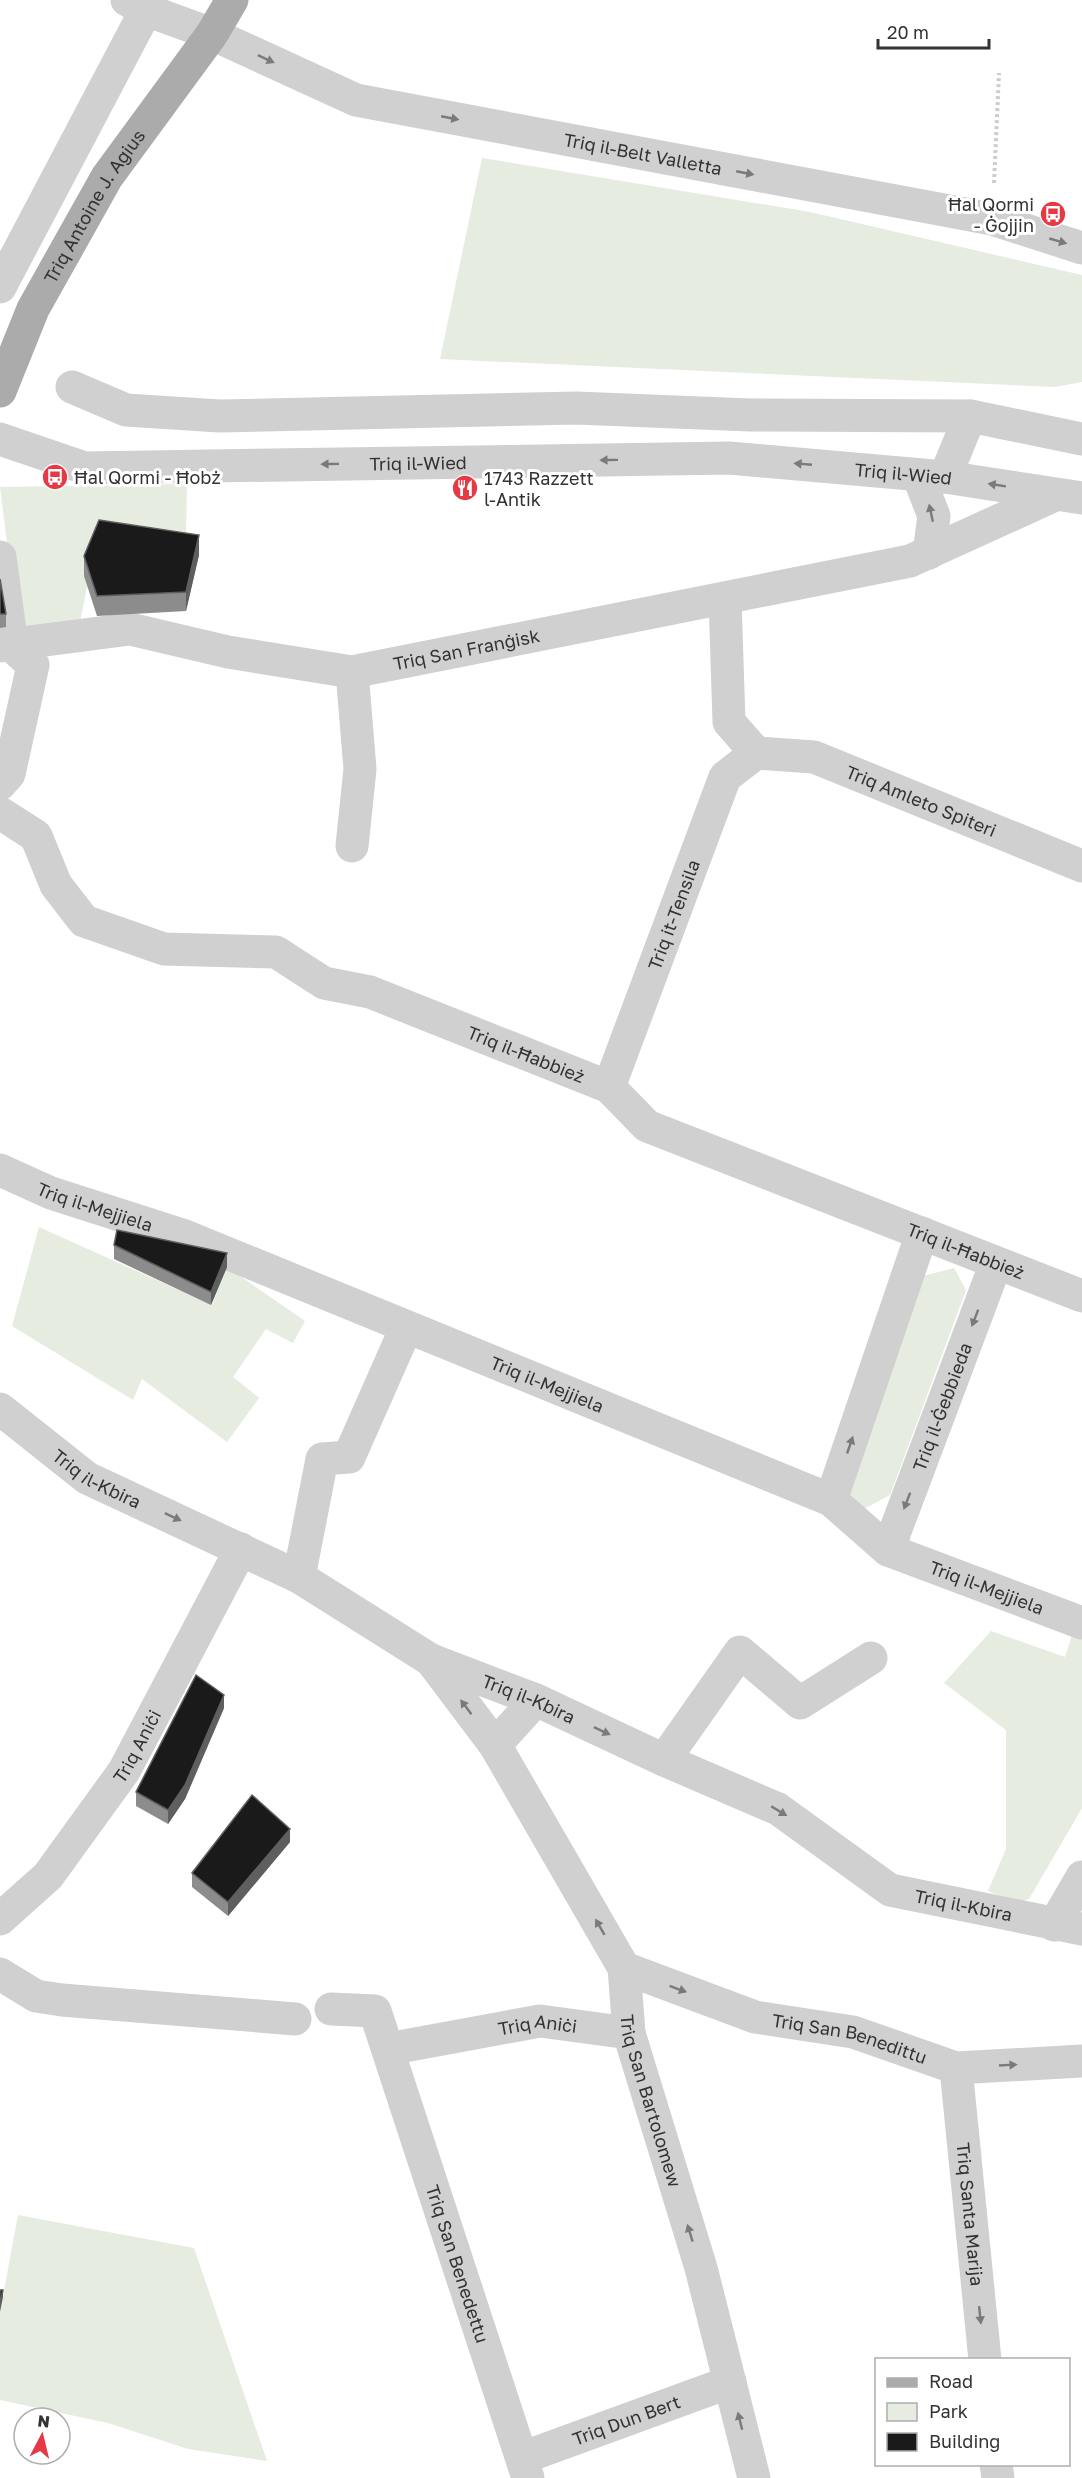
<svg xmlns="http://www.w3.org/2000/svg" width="1082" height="2478" font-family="'Golos Text',sans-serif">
  <rect width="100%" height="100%" fill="#fff"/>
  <g fill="#e6ecdf">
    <path d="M482,158L810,212L1082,275V382L1055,387L440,359Z"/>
    <path d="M187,484L186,532L100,521L80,622L18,631L0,487Z"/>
    <path d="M39,1227L212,1305L227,1267L305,1321L293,1343L266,1329L233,1377L259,1398L227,1442L142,1379L133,1400L12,1326Z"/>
    <path d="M954,1268L966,1290L890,1495L864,1509L850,1494L923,1276Z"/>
    <path d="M991,1631L1065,1657L1072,1635L1082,1639V1808L1029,1899L1016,1903L988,1891L1006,1849V1730L944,1683Z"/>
    <path d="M18,2215L194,2248L267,2461L188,2449L108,2423L0,2400V2312Z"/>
  </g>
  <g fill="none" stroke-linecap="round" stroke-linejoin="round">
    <path stroke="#cdcdcd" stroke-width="4" stroke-dasharray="3 3" stroke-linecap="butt" d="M994,183L999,73"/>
    <g stroke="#d0d0d0" stroke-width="33">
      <path id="s1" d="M127,0L146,10L212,34L356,100L992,219L1082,248"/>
      <path d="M0,287L146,10"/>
      <path d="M72,387L126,410L220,416L576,408L750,415L970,416L1082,439"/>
      <path id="s2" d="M0,439L85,468L729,458L945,477L1082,498"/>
      <path d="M918,475L934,516L929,553"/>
      <path d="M945,477L970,416"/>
      <path d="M0,557L12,646"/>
      <path d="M725,599L729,722L756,753"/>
      <path id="s3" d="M0,646L130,629L228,652L352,672L910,561L1055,495"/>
      <path d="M352,672L360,769L352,846"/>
      <path id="s4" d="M756,753L814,757L1082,866"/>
      <path d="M0,784L9,774L33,665L12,646"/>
      <path id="s5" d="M0,813L36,836L56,885L84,921L164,949L276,952L324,983L370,992L609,1087L647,1126L1082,1296"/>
      <path id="s6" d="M609,1087L725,777L756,753"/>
      <path id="s7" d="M0,1170L51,1193L185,1236L831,1500L888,1550L1082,1623"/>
      <path id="s8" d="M0,1409L87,1478L299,1577L431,1660L536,1700L664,1760L778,1809L890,1890L1082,1929"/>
      <path d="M831,1500L922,1233"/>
      <path id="s9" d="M888,1550L996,1263"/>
      <path d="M299,1577L322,1459L349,1457L406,1328"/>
      <path id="s10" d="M431,1660L495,1745L624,1968L629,2033L701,2268L754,2478"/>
      <path d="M495,1745L536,1700"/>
      <path d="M664,1760L740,1652L800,1703L871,1658"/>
      <path id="s11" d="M0,1919L48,1876L124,1771L241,1549"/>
      <path d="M1054,1925L1082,1877"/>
      <path id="s12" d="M624,1968L755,2017L853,2032L956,2068L1082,2061"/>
      <path d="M0,1974L36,1996L62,2000L295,2019"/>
      <path id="s13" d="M331,2009L375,2011L528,2478"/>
      <path id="s14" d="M388,2049L540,2021L629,2033"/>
      <path id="s15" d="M956,2068L985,2360"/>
      <path id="s16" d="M522,2458L730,2382"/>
      <path d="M996,2464L998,2478"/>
    </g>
    <path stroke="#ababab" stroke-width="33" id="s17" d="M0,391L33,309L107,177L212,34L232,0"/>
  </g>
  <g fill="#8c8c8c">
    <path d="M199,555L186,611L97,616L84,576V556Z"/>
    <path d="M0,579L6,614V627L0,628Z"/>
    <path d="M114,1245L227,1267L211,1305L114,1259Z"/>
    <path d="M224,1708L185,1799L168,1824L136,1806V1792Z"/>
    <path d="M290,1842L228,1916L192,1887V1873Z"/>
  </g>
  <g fill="#5f5f5f">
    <path d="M199,535V555L186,611V592Z"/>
    <path d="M227,1253V1267L211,1305V1292Z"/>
    <path d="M224,1695V1708L185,1799L168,1824V1810Z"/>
    <path d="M290,1829V1842L228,1916V1902Z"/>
    <path d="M3,2290V2297L0,2312V2305Z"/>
  </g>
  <g fill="#1a1a1a" stroke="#5f5f5f" stroke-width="1.5">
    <path d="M99,520L199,535L186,592L97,596L84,556Z"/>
    <path d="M0,579L6,614H0Z"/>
    <path d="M117,1230L227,1253L211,1292L114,1245Z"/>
    <path d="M196,1675L224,1695L185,1785L168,1810L136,1792Z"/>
    <path d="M252,1795L290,1829L228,1902L192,1873Z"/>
    <path d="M0,2290H3L0,2305Z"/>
  </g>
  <defs><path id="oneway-solid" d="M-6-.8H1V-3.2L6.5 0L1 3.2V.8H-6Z" transform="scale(1.5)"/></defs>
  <g fill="#7a7a7a">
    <use href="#oneway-solid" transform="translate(266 59) rotate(25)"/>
    <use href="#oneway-solid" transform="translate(450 118) rotate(11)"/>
    <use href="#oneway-solid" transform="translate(745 173) rotate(11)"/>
    <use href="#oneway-solid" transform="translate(1058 241) rotate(16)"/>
    <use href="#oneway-solid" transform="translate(609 460) rotate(179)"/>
    <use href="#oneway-solid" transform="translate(330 464) rotate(179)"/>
    <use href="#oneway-solid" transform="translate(803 464) rotate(-175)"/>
    <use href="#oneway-solid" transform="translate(997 485) rotate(-171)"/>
    <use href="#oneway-solid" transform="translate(931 513) rotate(-102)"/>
    <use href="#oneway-solid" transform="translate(975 1318) rotate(111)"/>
    <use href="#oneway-solid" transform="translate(850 1445) rotate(-71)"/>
    <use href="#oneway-solid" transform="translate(907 1501) rotate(111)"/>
    <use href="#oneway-solid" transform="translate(173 1517) rotate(25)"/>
    <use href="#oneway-solid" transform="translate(466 1707) rotate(-127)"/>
    <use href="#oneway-solid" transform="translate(602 1731) rotate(25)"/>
    <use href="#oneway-solid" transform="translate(779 1811) rotate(31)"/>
    <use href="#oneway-solid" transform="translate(600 1927) rotate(-120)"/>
    <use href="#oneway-solid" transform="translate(678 1989) rotate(20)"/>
    <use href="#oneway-solid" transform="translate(1008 2065) rotate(-3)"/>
    <use href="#oneway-solid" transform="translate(690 2233) rotate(-107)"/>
    <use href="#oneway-solid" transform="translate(980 2315) rotate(84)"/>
    <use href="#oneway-solid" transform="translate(740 2421) rotate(-104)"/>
  </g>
  <defs>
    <g id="bus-disc" transform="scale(1.35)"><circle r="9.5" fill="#e63946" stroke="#fff"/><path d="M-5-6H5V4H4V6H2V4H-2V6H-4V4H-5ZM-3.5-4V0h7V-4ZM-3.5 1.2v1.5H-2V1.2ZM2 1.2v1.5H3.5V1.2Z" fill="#fff"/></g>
    <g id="restaurant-disc" transform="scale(1.35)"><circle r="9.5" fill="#e63946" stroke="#fff"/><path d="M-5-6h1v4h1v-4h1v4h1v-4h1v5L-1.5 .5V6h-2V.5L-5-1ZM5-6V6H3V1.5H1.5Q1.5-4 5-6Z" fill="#fff"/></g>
  </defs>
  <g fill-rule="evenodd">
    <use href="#bus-disc" x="1053" y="214"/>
    <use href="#bus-disc" x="55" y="477"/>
    <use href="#restaurant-disc" x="465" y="488"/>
  </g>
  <g text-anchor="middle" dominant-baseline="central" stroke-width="6" stroke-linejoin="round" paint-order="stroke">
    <g font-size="18" fill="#333" stroke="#fff">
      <text stroke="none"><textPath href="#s1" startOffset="542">Triq il-Belt Valletta</textPath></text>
      <text stroke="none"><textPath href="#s17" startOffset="208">Triq Antoine J. Agius</textPath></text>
      <text stroke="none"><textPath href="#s2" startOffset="423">Triq il-Wied</textPath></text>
      <text stroke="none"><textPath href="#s2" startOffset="909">Triq il-Wied</textPath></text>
      <text stroke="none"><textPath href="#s3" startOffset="474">Triq San Franġisk</textPath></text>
      <text stroke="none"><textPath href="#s4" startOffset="174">Triq Amleto Spiteri</textPath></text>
      <text stroke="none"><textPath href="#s6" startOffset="184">Triq it-Tensila</textPath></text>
      <text stroke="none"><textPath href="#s5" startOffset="610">Triq il-Ħabbież</textPath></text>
      <text stroke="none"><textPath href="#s7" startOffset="102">Triq il-Mejjiela</textPath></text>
      <text stroke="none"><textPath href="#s5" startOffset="1096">Triq il-Ħabbież</textPath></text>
      <text stroke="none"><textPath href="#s7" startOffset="588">Triq il-Mejjiela</textPath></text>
      <text stroke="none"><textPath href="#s9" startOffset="153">Triq il-Ġebbieda</textPath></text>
      <text stroke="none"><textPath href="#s8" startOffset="120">Triq il-Kbira</textPath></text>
      <text stroke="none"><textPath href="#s7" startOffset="1076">Triq il-Mejjiela</textPath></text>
      <text stroke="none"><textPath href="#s8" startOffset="606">Triq il-Kbira</textPath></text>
      <text stroke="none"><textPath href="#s11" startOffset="222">Triq Aniċi</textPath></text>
      <text stroke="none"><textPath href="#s8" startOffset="1092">Triq il-Kbira</textPath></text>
      <text stroke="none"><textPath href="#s14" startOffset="152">Triq Aniċi</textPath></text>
      <text stroke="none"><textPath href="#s12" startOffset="237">Triq San Benedittu</textPath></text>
      <text stroke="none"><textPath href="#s10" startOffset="500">Triq San Bartolomew</textPath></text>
      <text stroke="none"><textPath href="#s15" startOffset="147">Triq Santa Marija</textPath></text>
      <text stroke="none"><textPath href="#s13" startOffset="310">Triq San Benedettu</textPath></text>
      <text stroke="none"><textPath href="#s16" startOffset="111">Triq Dun Bert</textPath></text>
    </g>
    <g font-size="18" fill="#333" stroke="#fff" text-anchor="start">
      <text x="1034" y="204" text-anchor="end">Ħal Qormi<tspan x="1034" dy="21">- Ġojjin</tspan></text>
      <text x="74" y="477">Ħal Qormi - Ħobż</text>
      <text x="484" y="478">1743 Razzett<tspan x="484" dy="21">l-Antik</tspan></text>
    </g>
  </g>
  <rect x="875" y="2358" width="195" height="108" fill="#ffffff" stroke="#adadad" stroke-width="1.5"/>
  <rect x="887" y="2378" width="30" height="9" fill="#ababab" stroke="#adadad" stroke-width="1.5"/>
  <text x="929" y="2388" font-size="18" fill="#333333">Road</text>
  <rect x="887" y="2403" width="30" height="18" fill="#e6ecdf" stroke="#adadad" stroke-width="1.5"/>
  <text x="929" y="2418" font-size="18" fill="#333333">Park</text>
  <rect x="887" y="2433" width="30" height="18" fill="#1a1a1a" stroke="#adadad" stroke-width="1.5"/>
  <text x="929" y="2448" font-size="18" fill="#333333">Building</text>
  <g transform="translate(42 2436) rotate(7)"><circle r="28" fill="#ffffff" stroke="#adadad" stroke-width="1.5"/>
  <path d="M0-4.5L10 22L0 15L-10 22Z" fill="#e63946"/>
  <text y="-9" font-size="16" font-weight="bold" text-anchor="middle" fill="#333333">N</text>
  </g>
  <path d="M878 39v9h111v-9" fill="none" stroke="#333333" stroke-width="3"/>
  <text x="887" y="39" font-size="18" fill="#333333" stroke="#ffffff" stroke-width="4.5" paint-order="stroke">20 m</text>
</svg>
